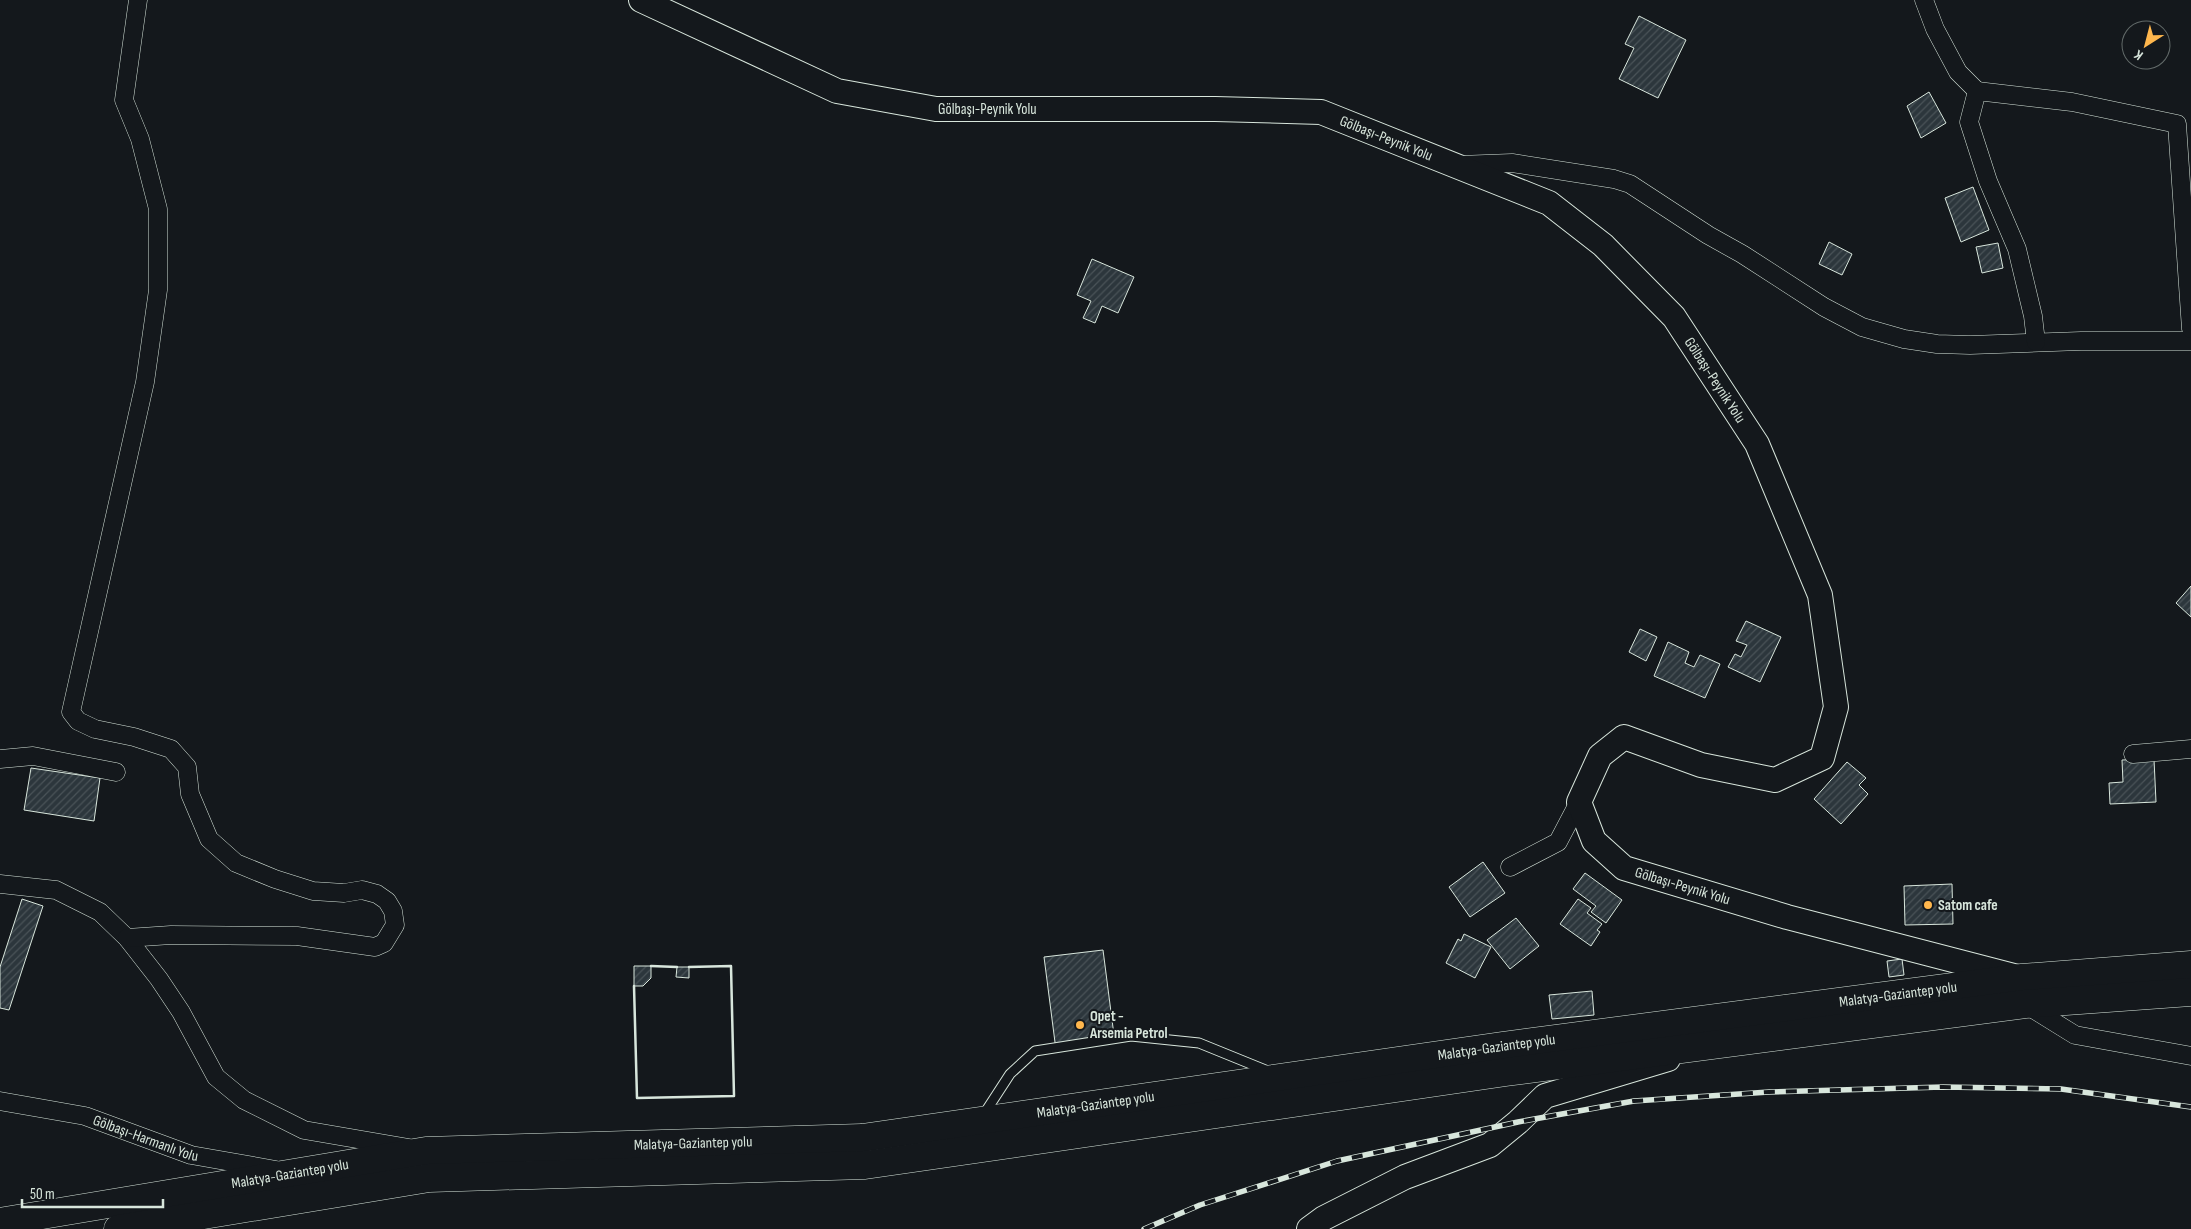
<svg xmlns="http://www.w3.org/2000/svg" width="2191" height="1229" font-family="'Sofia Sans Condensed',sans-serif">
  <defs>
    <pattern id="building-hatch" width="6" height="6" patternUnits="userSpaceOnUse" patternTransform="scale(1.25)"><rect width="6" height="6" fill="#2c363c"/><path d="M-1 1l2-2M0 6l6-6M5 7l2-2" fill="none" stroke="#4a5358"/></pattern>
  </defs>
  <rect width="100%" height="100%" fill="#14181c"/>
  <g fill="url(#building-hatch)" stroke="#d8e6dc">
    <path d="M1639,16L1686,40L1658,98L1619,79L1634,48L1625,44Z"/>
    <path d="M1929,92L1946,123L1921,138L1907,106Z"/>
    <path d="M1973,187L1989,230L1961,242L1945,198Z"/>
    <path d="M1829,242L1852,254L1842,275L1819,264Z"/>
    <path d="M1998,243L2003,268L1982,273L1976,247Z"/>
    <path d="M1092,259L1134,277L1118,313L1102,306L1095,323L1083,318L1091,301L1077,295Z"/>
    <path d="M2191,586V617L2176,603Z"/>
    <path d="M1746,621L1781,637L1760,682L1728,667L1735,654L1741,657L1747,645L1736,641Z"/>
    <path d="M1640,629L1657,637L1646,661L1629,652Z"/>
    <path d="M1668,642L1689,652L1685,663L1694,667L1700,655L1720,664L1705,698L1654,676Z"/>
    <path d="M2154,759L2156,802L2110,804L2109,783L2123,782L2122,760Z"/>
    <path d="M1847,762L1866,778L1859,785L1868,794L1841,824L1814,799Z"/>
    <path d="M31,768L100,778L94,821L24,810Z"/>
    <path d="M1483,862L1505,893L1470,917L1449,887Z"/>
    <path d="M1585,873L1622,900L1606,923L1591,912L1596,906L1573,889Z"/>
    <path d="M1952,884L1953,924L1905,925L1904,886Z"/>
    <path d="M22,899L43,906L9,1010L0,1008V967Z"/>
    <path d="M1578,899L1591,908L1587,913L1602,924L1597,930L1600,932L1591,946L1560,924Z"/>
    <path d="M1516,918L1539,946L1510,969L1487,940Z"/>
    <path d="M1464,934L1491,947L1475,978L1446,963L1458,939L1461,941Z"/>
    <path d="M1103,950L1115,1043L1056,1050L1044,957Z"/>
    <path d="M1902,959L1904,975L1889,977L1887,961Z"/>
    <path d="M634,966H651V978L643,986H634Z"/>
    <path d="M677,967H689V978L676,977Z"/>
    <path d="M1592,991L1594,1015L1552,1019L1549,995Z"/>
  </g>
  <g fill="none" stroke-linecap="round" stroke-linejoin="round">
    <g stroke="#d8e6dc" stroke-width="11">
      <path id="lane" d="M984,1114L1010,1074L1035,1051L1131,1036L1199,1043L1268,1071"/>
    </g>
    <g stroke="#d8e6dc" stroke-width="19">
      <g id="street">
        <path d="M1924,0L1935,29L1958,72L1977,91"/>
        <path d="M1459,165L1512,163L1614,179L1630,184L1708,235L1742,254L1824,307L1862,327L1904,339L1937,344L1970,345L2081,341H2191"/>
        <path d="M2036,342L2033,316L2017,249L1988,181L1969,122L1977,91L2072,102L2177,124L2191,329"/>
        <path d="M2133,754L2191,749"/>
        <path d="M0,759L33,756L116,772"/>
        <path d="M1510,867L1558,842L1579,802"/>
        <path d="M0,884L56,890L100,912L127,938L159,979L181,1012L216,1077L244,1100L304,1130L409,1148"/>
        <path d="M127,938L171,935L297,936L375,947L384,943L395,925L393,911L387,901L377,894L362,890L344,893L313,891L275,879L236,863L209,839L190,794L187,767L171,749L134,737L95,729L78,721L71,712L145,382L158,290V209L140,139L124,100L138,0"/>
        <path d="M2025,1004L2075,1035L2191,1056"/>
        <path id="s1" d="M0,1101L85,1116L191,1155L276,1170"/>
      </g>
    </g>
    <g stroke="#d8e6dc" stroke-width="26">
      <g id="secondary">
        <path id="s2" d="M641,0L837,91L936,109H1215L1321,112L1549,203L1603,245L1674,317L1757,444L1820,595L1836,707L1822,758L1775,780L1701,765L1624,737L1600,756L1579,802L1594,841L1624,868L1787,917L2018,977"/>
        <path d="M1309,1229L1324,1218L1405,1177L1490,1145L1518,1122L1545,1096L1668,1059"/>
      </g>
    </g>
    <g stroke="#d8e6dc" stroke-width="29">
      <g id="highway">
        <path id="s3" d="M0,1222L426,1151L862,1138L1502,1046L2022,978L2191,965"/>
        <path d="M118,1229L429,1178L865,1165L1506,1072L2025,1004L2191,992"/>
      </g>
    </g>
    <use href="#lane" stroke="#14181c" stroke-width="9"/>
    <use href="#street" stroke="#14181c" stroke-width="18"/>
    <use href="#secondary" stroke="#14181c" stroke-width="24"/>
    <use href="#highway" stroke="#14181c" stroke-width="28"/>
    <g stroke="#d8e6dc" stroke-width="5.5">
      <path id="rail" d="M1144,1229L1200,1205L1337,1161L1518,1122L1634,1101L1769,1092L1943,1087L2061,1089L2191,1107"/>
    </g>
    <use href="#rail" stroke="#14181c" stroke-width="4" stroke-dasharray="11" stroke-linecap="butt"/>
    <g stroke="#d8e6dc" stroke-width="2.5">
      <path d="M651,966L677,967"/>
      <path d="M634,986L637,1098L734,1096L731,966L689,967"/>
    </g>
  </g>
  <g fill="#ffb74d" stroke="#14181c" stroke-width="2">
    <circle cx="1928" cy="905" r="5"/>
    <circle cx="1080" cy="1025" r="5"/>
  </g>
  <g text-anchor="middle" dominant-baseline="central" stroke-width="4" stroke-linejoin="round" paint-order="stroke">
    <g font-size="15" fill="#d8e6dc" stroke="#14181c">
      <text stroke="none"><textPath href="#s2" startOffset="368">Gölbaşı-Peynik Yolu</textPath></text>
      <text stroke="none"><textPath href="#s2" startOffset="772">Gölbaşı-Peynik Yolu</textPath></text>
      <text stroke="none"><textPath href="#s2" startOffset="1192">Gölbaşı-Peynik Yolu</textPath></text>
      <text stroke="none"><textPath href="#s2" startOffset="2032">Gölbaşı-Peynik Yolu</textPath></text>
      <text stroke="none"><textPath href="#s3" startOffset="1914">Malatya-Gaziantep yolu</textPath></text>
      <text stroke="none"><textPath href="#s3" startOffset="1509">Malatya-Gaziantep yolu</textPath></text>
      <text stroke="none"><textPath href="#s3" startOffset="1104">Malatya-Gaziantep yolu</textPath></text>
      <text stroke="none"><textPath href="#s1" startOffset="151">Gölbaşı-Harmanlı Yolu</textPath></text>
      <text stroke="none"><textPath href="#s3" startOffset="699">Malatya-Gaziantep yolu</textPath></text>
      <text stroke="none"><textPath href="#s3" startOffset="294">Malatya-Gaziantep yolu</textPath></text>
    </g>
    <g font-size="15" font-weight="bold" fill="#d8e6dc" stroke="#14181c" text-anchor="start">
      <text x="1938" y="905">Satom cafe</text>
      <text x="1090" y="1016">Opet -<tspan x="1090" dy="17">Arsemia Petrol</tspan></text>
    </g>
  </g>
  <g transform="translate(2146 45) rotate(216)"><circle r="24" fill="#14181c" stroke="#626a69"/>
  <path d="M0-4L9 19L0 12L-9 19Z" fill="#ffb74d"/>
  <text y="-8" font-size="14" font-weight="bold" text-anchor="middle" fill="#d8e6dc">K</text>
  </g>
  <path d="M22 1199v8h141v-8" fill="none" stroke="#d8e6dc" stroke-width="2.5"/>
  <text x="30" y="1199" font-size="15" fill="#d8e6dc" stroke="#14181c" stroke-width="4" paint-order="stroke">50 m</text>
</svg>
